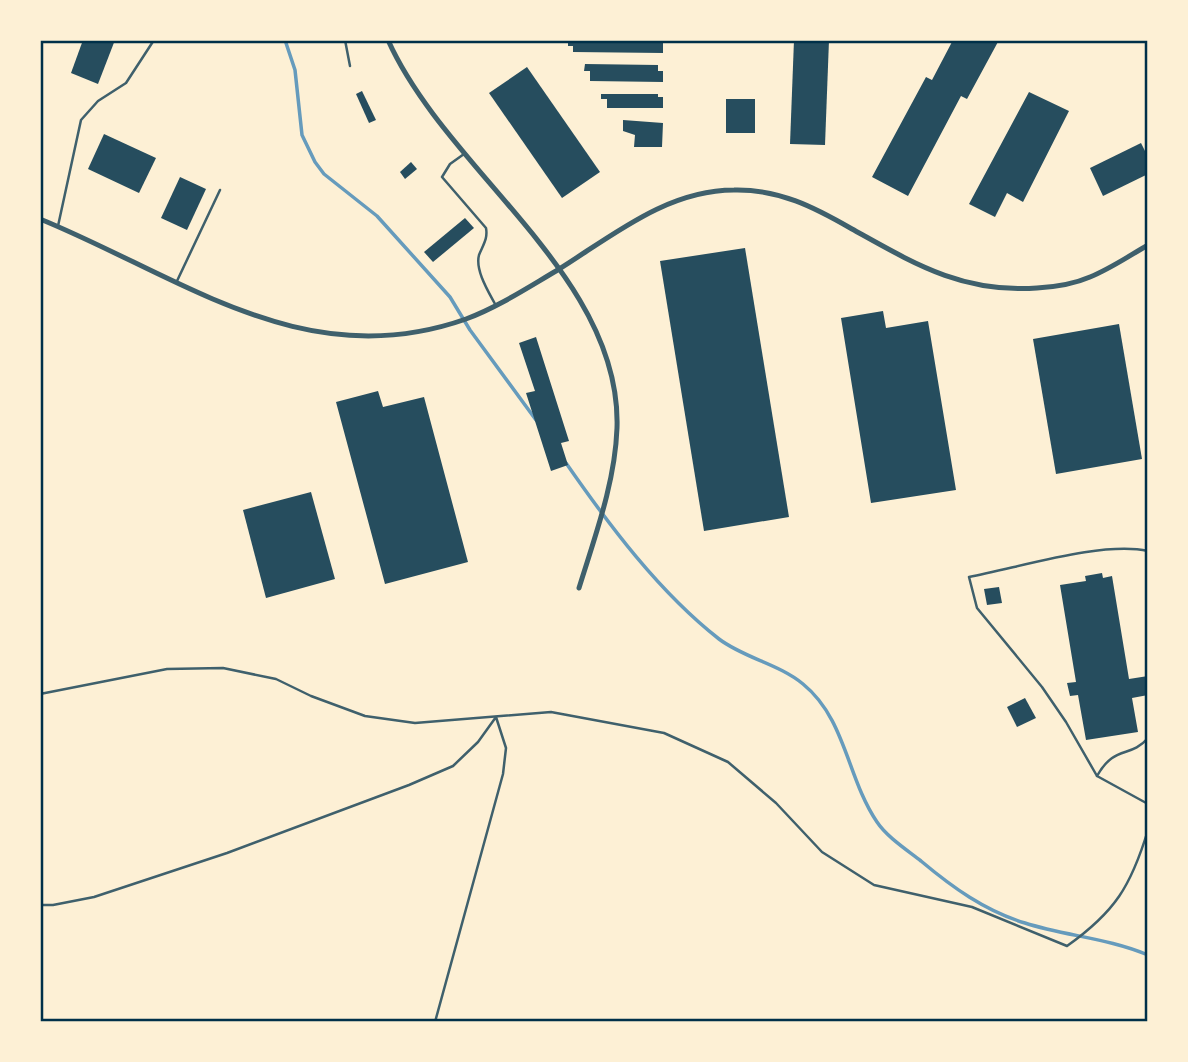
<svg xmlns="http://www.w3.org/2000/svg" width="1188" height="1062" font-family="Helvetica,sans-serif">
  <rect width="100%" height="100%" fill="#fdf0d5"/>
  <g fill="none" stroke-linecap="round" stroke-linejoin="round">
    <g stroke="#669bbc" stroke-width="3.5">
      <path d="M285,40L295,70L302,135L315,162L324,174L377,216L450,297L470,330L536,420"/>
      <path d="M566,463C609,525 659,592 719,639C744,658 779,664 803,684C846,719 847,778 877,822C887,837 907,850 921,861C952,887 985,911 1025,923C1065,936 1108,938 1148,955"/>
    </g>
  </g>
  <g fill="#264d5e">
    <path d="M83,40H115L98,84L71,73Z"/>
    <path d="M568,40H657L663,42V53L573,52V46H568Z"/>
    <path d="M794,40H829L825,145L790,144Z"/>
    <path d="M953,40H999L967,99L961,96L908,196L872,177L926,77L932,80Z"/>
    <path d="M585,64L658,65V71H663V82L590,81V71H584Z"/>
    <path d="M527,67L600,172L562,198L489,93Z"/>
    <path d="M362,91L376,120L369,123L356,94Z"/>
    <path d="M1029,92L1069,111L1023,202L1007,193L995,217L969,204Z"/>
    <path d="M601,94H658V97H663V108H607V99H601Z"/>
    <rect x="726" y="99" width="29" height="34"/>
    <path d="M623,120L663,123L662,147H634L635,135L623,131Z"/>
    <path d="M104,134L156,158L139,193L88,169Z"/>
    <path d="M1141,143L1148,157V174L1103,196L1090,168Z"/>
    <path d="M411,162L417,169L405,179L400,172Z"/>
    <path d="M180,177L206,189L187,230L161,218Z"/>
    <path d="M465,218L474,228L433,262L424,252Z"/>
    <path d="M745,248L789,517L704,531L660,261Z"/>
    <path d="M883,311L886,328L928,321L956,490L871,503L841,318Z"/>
    <path d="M1119,324L1142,459L1056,474L1033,339Z"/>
    <path d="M536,337L569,441L561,443L568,465L551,471L526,393L535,391L519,343Z"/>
    <path d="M378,391L383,407L424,397L468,562L385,584L336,402Z"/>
    <path d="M311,492L335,579L266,598L243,510Z"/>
    <path d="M1102,573L1103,578L1112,576L1129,679L1148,676V695L1132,698L1138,732L1086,740L1078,695L1070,696L1067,683L1076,682L1060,585L1086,581L1085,576Z"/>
    <path d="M999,587L1002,603L987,605L984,589Z"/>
    <path d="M1025,698L1036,718L1017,727L1007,707Z"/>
  </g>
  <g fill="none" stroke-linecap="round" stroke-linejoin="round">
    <g stroke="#3f606c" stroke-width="2.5">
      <path d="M345,40L350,66"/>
      <path d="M464,154L450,164L442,177L486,228C488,239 483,245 479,255C475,270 488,291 495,304"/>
      <path d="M58,226L81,120L98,101L126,83L154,40"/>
      <path d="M177,281L220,190"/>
      <path d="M40,694L167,669L223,668L276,679L311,696L365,716L415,723L551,712L664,733L728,762L776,803L822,852L874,885L972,907L1067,946C1115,912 1131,886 1148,830"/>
      <path d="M1148,738C1130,759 1115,744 1097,776L1148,804"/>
      <path d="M1097,776L1066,722L1042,687L977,608L969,577C1018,568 1101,541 1148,551"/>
      <path d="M40,905H53L94,897L227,853L409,785L453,766L478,742L496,717L506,748L503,774L435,1022"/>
    </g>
    <g stroke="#3f606c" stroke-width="5">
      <path d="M388,40C447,172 622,276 617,428C615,483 595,536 579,588"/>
      <path d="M40,219C182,277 305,376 466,319C498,307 527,288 556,271C611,237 666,190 734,190C779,189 814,207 852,229C915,264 962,293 1037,288C1054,287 1074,284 1090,277C1110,269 1129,256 1148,245"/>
    </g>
  </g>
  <rect width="1188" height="1062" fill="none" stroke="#fdf0d5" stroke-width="84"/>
  <rect x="42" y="42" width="1104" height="978" fill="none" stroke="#003049" stroke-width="2.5"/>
</svg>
